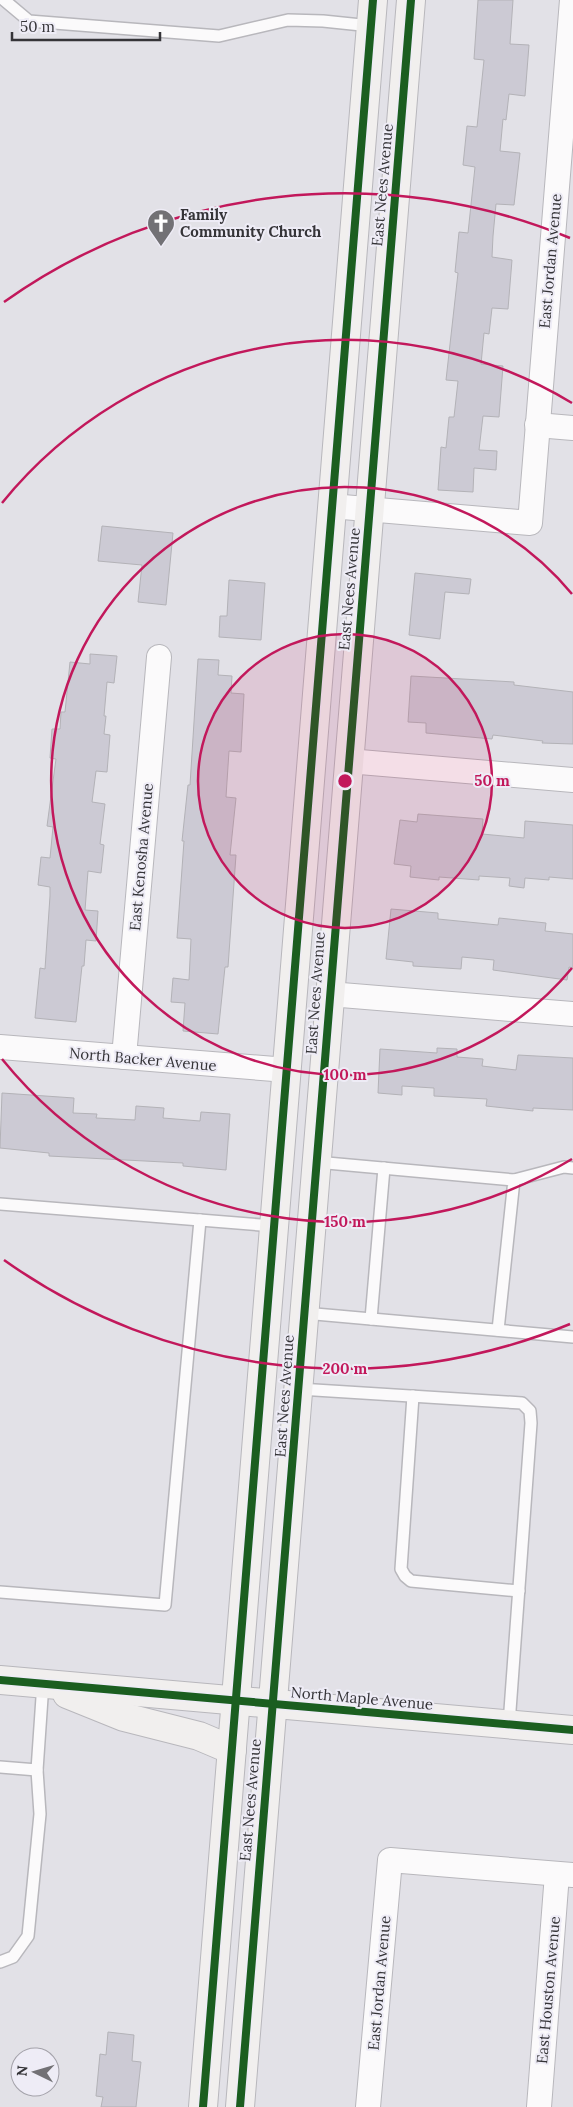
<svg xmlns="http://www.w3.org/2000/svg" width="573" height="2107" font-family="Lora,serif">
  <rect width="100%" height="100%" fill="#e2e1e7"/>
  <g fill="#cccad4" stroke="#b3b2b7">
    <path d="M478,0H513L510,44L529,45L525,96L509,94L506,120L503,119L500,151L520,153L514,205L496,204L493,236L492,257L512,260L508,309L492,308L489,334L484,333L481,364L503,366L499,417L483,416L479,450L497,451L496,470L474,468L473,492L438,490L441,447L446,448L449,417H454L458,381L446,380L458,273L455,272L459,232L468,233L475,167L463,165L467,126L477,127L484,60L474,59Z"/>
    <path d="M102,526L173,533L166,605L138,602L142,565L98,561Z"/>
    <path d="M415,573L471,579L469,594L445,592L440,639L409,635Z"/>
    <path d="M229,580L265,583L261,640L219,637L220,616H227Z"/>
    <path d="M90,654L117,656L114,683L107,682L104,716H106L104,734L110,735L107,772L96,771L92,802L105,804L100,844L104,845L101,873L88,871L85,910L98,911L96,941L86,940L84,966H82L76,1022L35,1018L40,968L45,969L50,896V887L38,885L41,857L50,858L53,827L47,826L56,759L50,758L52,729H60L61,712H65L70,662L90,664Z"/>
    <path d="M198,659L219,660L218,675L232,676L231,693L244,694L241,752L229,751L226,797L236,798L230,855H236L228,967H225L218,1034L183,1031L185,1003L171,1002L173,978L189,980L191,939L177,938L184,841H182L188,785H190Z"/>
    <path d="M411,676L514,682V685L573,692V744L542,743L543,741L493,735L492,739L426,733V723L408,722Z"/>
    <path d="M418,814L483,819L482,834L524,838L525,821L573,825V879L549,877V880L525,878L524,888L509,886L510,878L479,876V880L439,877V880L410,877L411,866L394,864L400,820L417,822Z"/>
    <path d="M391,909L438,913V919L498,925L499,918L546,923L545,931L573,934V968L569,967L567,980L493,970L494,960L462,957L461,969L413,966V962L386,959Z"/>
    <path d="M437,1048L457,1049V1057L483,1059L482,1066L516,1070L518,1055L573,1058V1110L533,1108V1111L486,1106L487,1099L434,1096V1088L402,1086V1095L378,1093L380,1049L437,1053Z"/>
    <path d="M2,1093L74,1098L73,1113L97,1114L96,1118L135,1120L136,1106L164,1108L163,1118L200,1121L201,1112L230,1114L226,1170L183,1166V1163L49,1156V1153L0,1148Z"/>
    <path d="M108,2032L134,2035L132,2061L141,2062L136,2107H101L103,2097L96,2096L100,2054L106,2055Z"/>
  </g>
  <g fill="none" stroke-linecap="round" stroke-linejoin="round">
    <g stroke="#b8b7bc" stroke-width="14">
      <g id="lane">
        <path d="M4,0L29,21L219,36L288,20L323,21L371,26"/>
        <path d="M316,1162L514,1180L498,1330"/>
        <path d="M514,1180L564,1167L573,1168"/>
        <path d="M0,1204L274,1226"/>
        <path d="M304,1313L573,1337"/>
        <path d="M371,1319L384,1168"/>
        <path d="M299,1389L522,1403L530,1411L531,1423L509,1724"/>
        <path d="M413,1396L401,1569L405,1576L411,1581L519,1591"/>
        <path d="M0,1592L165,1605L200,1220"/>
        <path d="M0,1767L37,1770"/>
        <path d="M0,1962L13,1957L28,1936L40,1814L37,1770L43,1683"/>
      </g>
    </g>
    <g stroke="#b8b7bc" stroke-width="26">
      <g id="street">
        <path d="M537,425L573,428"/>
        <path d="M331,506L530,523L572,0"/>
        <path d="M348,761L573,780"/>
        <path d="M329,994L573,1014"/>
        <path d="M0,1047L287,1070"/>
        <path d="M124,1057L159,657"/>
        <path d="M368,2107L390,1860L573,1875"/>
        <path d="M539,2107L557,1874"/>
      </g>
    </g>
    <g stroke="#b8b7bc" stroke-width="30">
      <g id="secondary">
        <path d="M0,1680L573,1730"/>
        <path d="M67,1694L124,1717L199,1736L232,1750"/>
        <path d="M203,2107L373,0"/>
        <path d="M240,2107L411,0"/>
      </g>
    </g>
    <use href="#lane" stroke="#fbfafb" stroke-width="11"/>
    <use href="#street" stroke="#fbfafb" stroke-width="24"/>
    <use href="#secondary" stroke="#f1efee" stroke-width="28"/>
    <g stroke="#eeecf6" stroke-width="11">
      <g id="cycleway">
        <path d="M0,1680L573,1730"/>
        <path d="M203,2107L373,0"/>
        <path d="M240,2107L411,0"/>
      </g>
    </g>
    <use href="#cycleway" stroke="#1b5e20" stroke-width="8"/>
  </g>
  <circle cx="345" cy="781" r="147" fill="#c2185b" fill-opacity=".12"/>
  <g fill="none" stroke="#c2185b" stroke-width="2.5">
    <circle cx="345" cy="781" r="147"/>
    <path d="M572 968A294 294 0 1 1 572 594"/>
    <path d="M572 1159A441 441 0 0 1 2 1059M2 503A441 441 0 0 1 572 403"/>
    <path d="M570 1324A588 588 0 0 1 4 1260M4 302A588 588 0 0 1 570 238"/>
  </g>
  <defs>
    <g id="church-pin" transform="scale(1.4375)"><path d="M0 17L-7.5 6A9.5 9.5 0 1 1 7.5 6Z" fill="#727175" stroke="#eeecf6"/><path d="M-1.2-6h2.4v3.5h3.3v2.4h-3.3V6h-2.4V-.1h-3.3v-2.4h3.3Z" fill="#fff"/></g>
  </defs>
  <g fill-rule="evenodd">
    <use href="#church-pin" x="161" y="223"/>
  </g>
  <g text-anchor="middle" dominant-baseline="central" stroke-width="4" stroke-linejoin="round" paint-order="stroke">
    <g font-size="15" fill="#353438" stroke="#eeecf6">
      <text transform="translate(382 185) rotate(-85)">East Nees Avenue</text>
      <text transform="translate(550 261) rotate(-85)">East Jordan Avenue</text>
      <text transform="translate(349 589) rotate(-85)">East Nees Avenue</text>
      <text transform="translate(141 857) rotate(-85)">East Kenosha Avenue</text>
      <text transform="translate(315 993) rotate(-86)">East Nees Avenue</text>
      <text transform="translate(143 1059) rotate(5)">North Backer Avenue</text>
      <text transform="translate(284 1396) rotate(-86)">East Nees Avenue</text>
      <text transform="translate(362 1698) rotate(5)">North Maple Avenue</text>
      <text transform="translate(250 1800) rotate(-85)">East Nees Avenue</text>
      <text transform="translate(379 1983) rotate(-85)">East Jordan Avenue</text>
      <text transform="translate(548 1990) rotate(-85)">East Houston Avenue</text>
    </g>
    <g font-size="15" font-weight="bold" fill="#353438" stroke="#eeecf6" text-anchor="start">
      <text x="180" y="214">Family<tspan x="180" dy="17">Community Church</tspan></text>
    </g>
  </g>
  <circle cx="345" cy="781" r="8" fill="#c2185b" stroke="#eeecf6" stroke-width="2.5"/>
  <g font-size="15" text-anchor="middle" font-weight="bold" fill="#c2185b" stroke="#eeecf6" stroke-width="4" stroke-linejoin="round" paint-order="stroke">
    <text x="492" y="786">50 m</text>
    <text x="345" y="1080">100 m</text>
    <text x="345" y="1227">150 m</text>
    <text x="345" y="1374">200 m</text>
  </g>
  <g transform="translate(35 2072) rotate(275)"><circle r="24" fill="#eeecf6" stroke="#a4a2aa"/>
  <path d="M0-4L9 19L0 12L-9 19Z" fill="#727175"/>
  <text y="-8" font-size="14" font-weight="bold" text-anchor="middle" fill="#353438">N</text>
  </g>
  <path d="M12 32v8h148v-8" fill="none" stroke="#353438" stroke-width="2.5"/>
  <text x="20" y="32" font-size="15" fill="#353438" stroke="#eeecf6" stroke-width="4" paint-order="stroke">50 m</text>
</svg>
